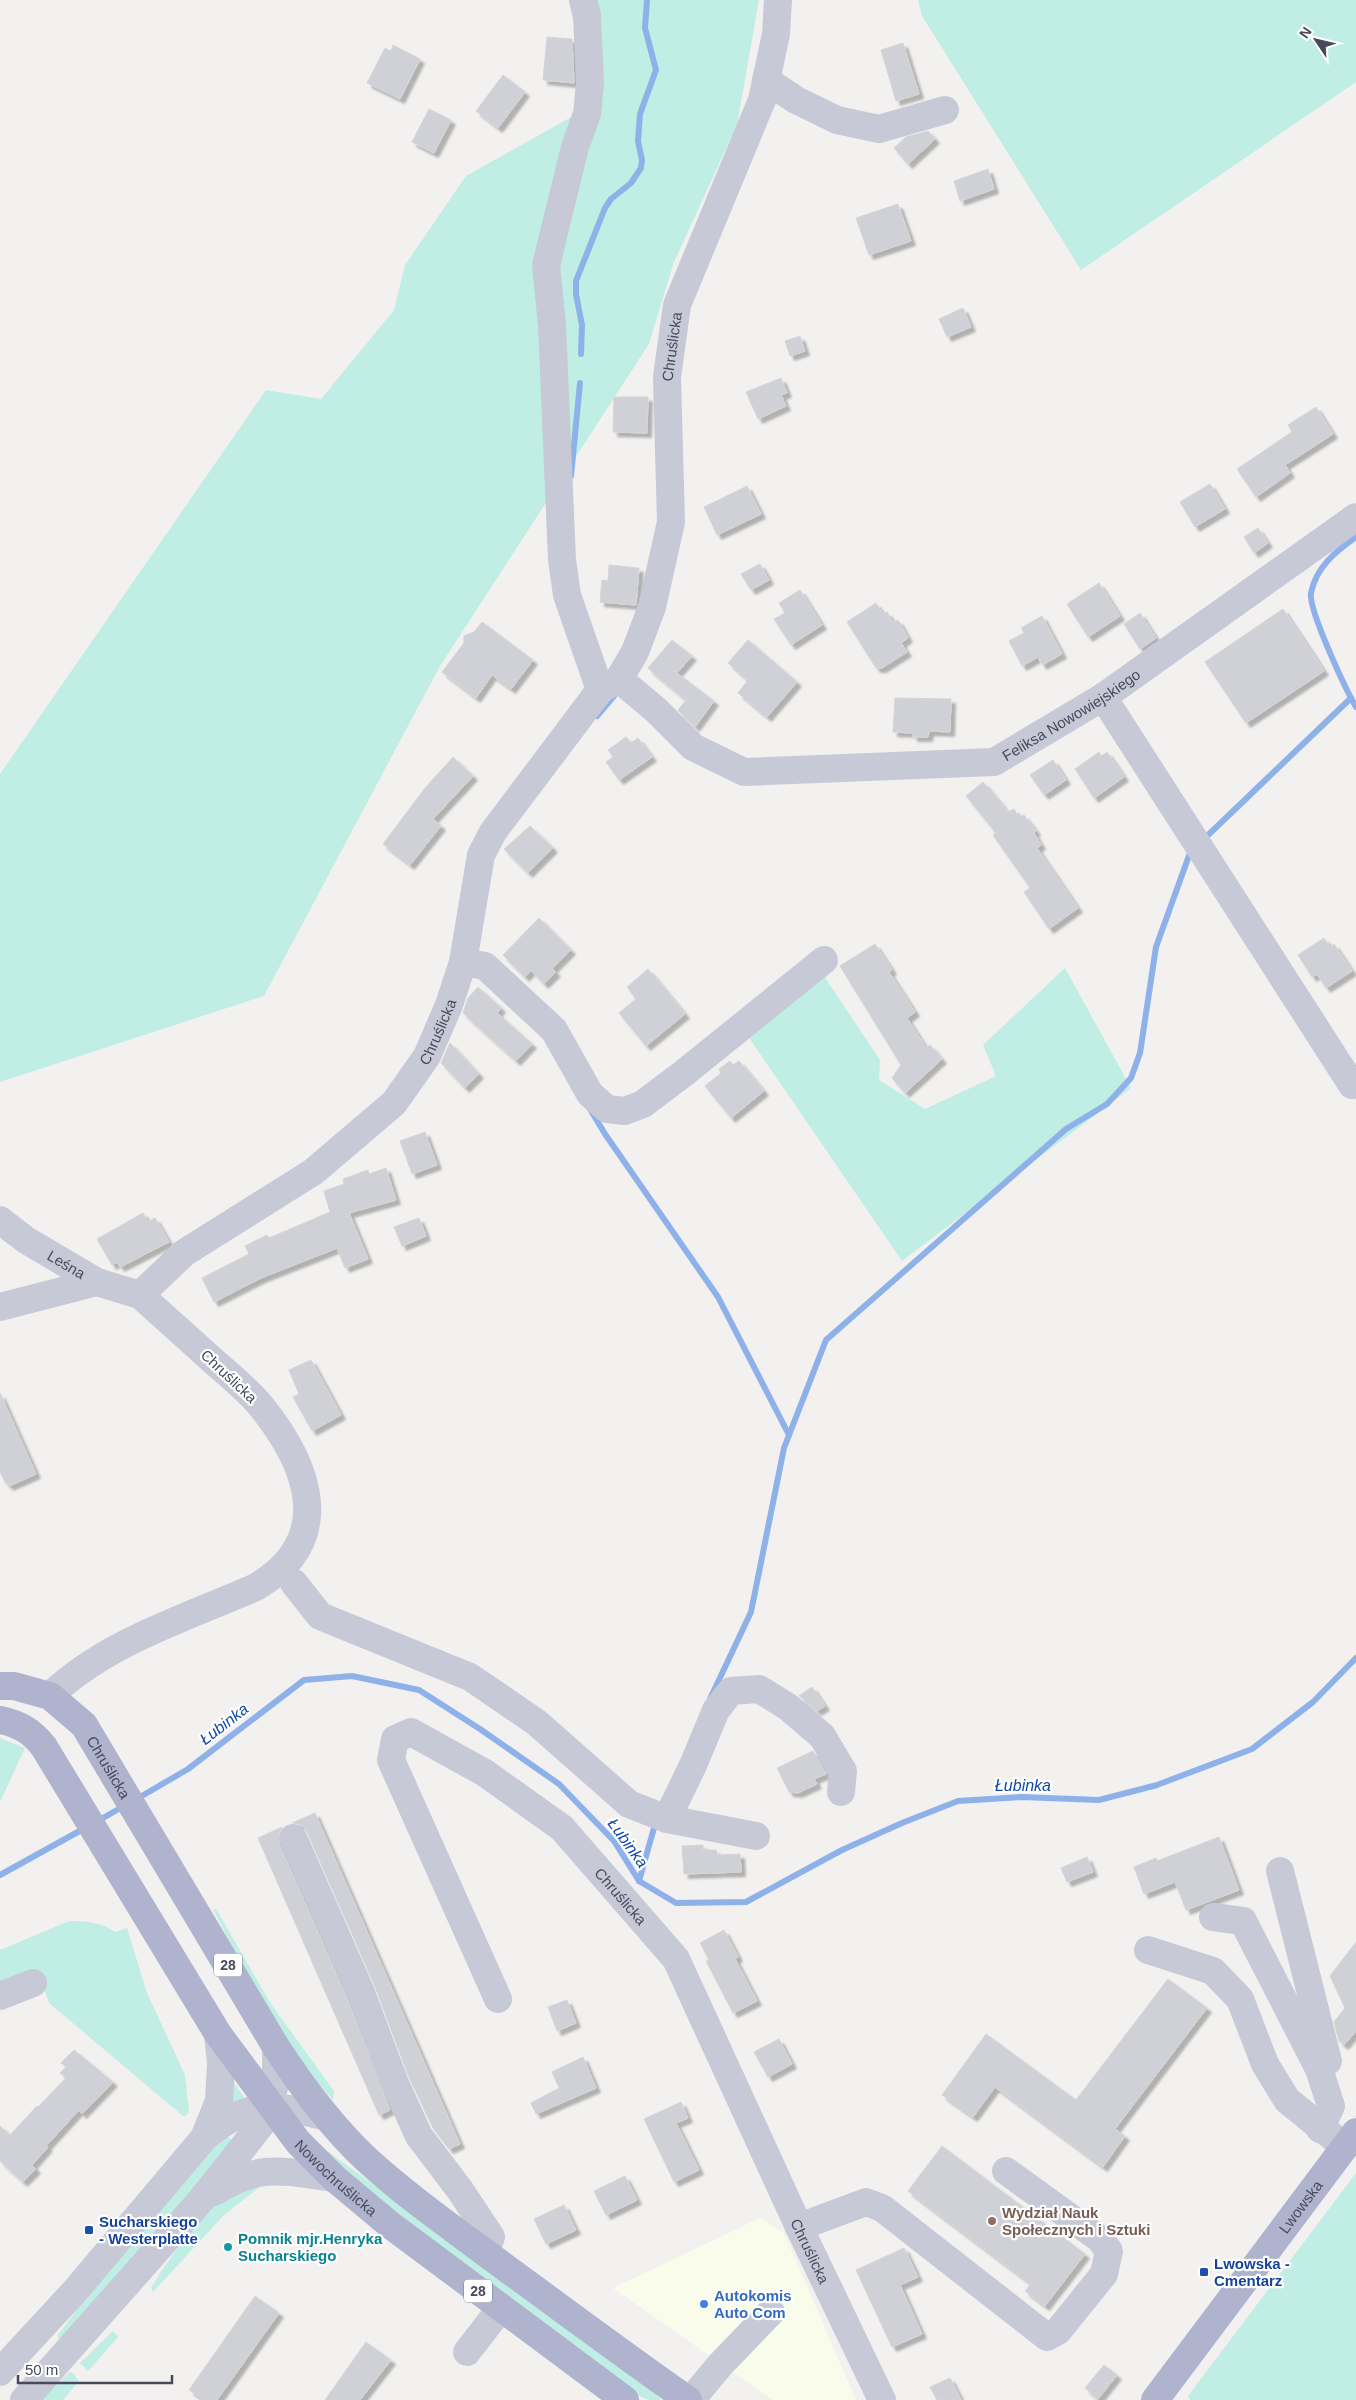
<svg xmlns="http://www.w3.org/2000/svg" width="1356" height="2400" font-family="Arial,sans-serif">
  <defs>
    <filter id="shadow"><feDropShadow dx="4.5" dy="4.5" stdDeviation="1" flood-color="#0004"/></filter>
  </defs>
  <rect width="100%" height="100%" fill="#f2f1f0"/>
  <path fill="#f9fcea" d="M760,2218L784,2233L856,2400H773L613,2288Z"/>
  <g fill="#c0eee4">
    <path d="M591,0H759L737,125L674,262L649,344L440,666L264,996L0,1082V774L266,390L321,399L394,310L405,265L466,176L598,102Z"/>
    <path d="M918,0H1356V82L1081,270L922,16Z"/>
    <path d="M1065,968L1131,1088L902,1261L745,1032L822,973L880,1060L879,1080L925,1109L996,1076L983,1045Z"/>
    <path d="M0,1738L25,1748L0,1802Z"/>
    <path d="M213,1909H216L271,2004L334,2091L333,2100L299,2061L257,1995Z"/>
    <path d="M69,1921C86,1921 100,1922 116,1932L127,1928L147,1993L185,2075L189,2111L186,2116H183L49,2003L38,1972L0,1988V1950Z"/>
    <path d="M225,2071L245,2098L227,2111Z"/>
    <path d="M225,2134L234,2142L63,2343L57,2336L114,2260Z"/>
    <path d="M312,2140L645,2381L661,2400H649L637,2395L386,2209Z"/>
    <path d="M1356,2173V2400H1190L1188,2396Z"/>
    <path d="M265,2183L224,2215L153,2292L151,2288C171,2255 203,2209 235,2187C242,2183 256,2184 265,2183Z"/>
    <path d="M113,2331L118,2337L88,2371L80,2363Z"/>
    <path d="M71,2371L79,2381L63,2400H40Z"/>
  </g>
  <g fill="none" stroke-linecap="round" stroke-linejoin="round">
    <g stroke="#8eb1e9" stroke-width="6">
      <path d="M581,354L582,325L576,294V281L605,208L611,199L631,183L641,168L642,160L638,141L640,114L656,70L645,28L647,0"/>
      <path d="M571,476L580,383"/>
      <path d="M1356,537C1336,551 1316,567 1311,593C1308,609 1346,690 1356,707"/>
      <path d="M597,716L614,696"/>
      <path d="M1205,838L1351,698"/>
      <path d="M590,1109L605,1134L718,1297L789,1435"/>
      <path d="M710,1699L751,1612L784,1448L826,1340L1066,1129L1107,1104L1131,1078L1140,1053L1156,947L1191,850"/>
      <path d="M135,1800L188,1769L304,1680L352,1676L419,1690L480,1729L559,1784L614,1841L639,1881L676,1903L746,1902L842,1850L902,1823L958,1801L1021,1797L1099,1800L1157,1785L1252,1749L1313,1702L1356,1658"/>
      <path d="M96,1822L124,1806"/>
      <path d="M0,1875L85,1828"/>
      <path d="M639,1881L654,1828"/>
    </g>
  </g>
  <g fill="#d0d0d7" stroke="#d5d4db" filter="url(#shadow)">
    <path d="M547,37L572,39L574,83L543,80Z"/>
    <path d="M903,43L919,94L896,101L881,50Z"/>
    <path d="M393,45L420,59L400,99L367,83L385,48L391,51Z"/>
    <path d="M503,75L525,92L498,128L476,111Z"/>
    <path d="M429,109L451,120L434,153L412,142Z"/>
    <path d="M928,131L935,139L908,164L894,148L906,137Z"/>
    <path d="M988,169L994,189L960,201L954,181Z"/>
    <path d="M898,204L911,241L869,255L856,218Z"/>
    <path d="M963,308L971,327L947,337L939,319Z"/>
    <path d="M800,336L805,351L790,356L785,341Z"/>
    <path d="M781,378L787,393L781,395L786,406L758,419L746,392Z"/>
    <path d="M614,397H648L647,433L613,432Z"/>
    <path d="M1316,407L1333,434L1285,465L1290,473L1256,497L1237,469L1292,432L1288,425Z"/>
    <path d="M1210,484L1225,509L1195,527L1180,502Z"/>
    <path d="M747,486L761,514L717,535L704,507Z"/>
    <path d="M1258,528L1268,543L1254,553L1244,537Z"/>
    <path d="M760,564L769,580L751,590L741,574Z"/>
    <path d="M609,565L639,568L636,605L600,602L602,580L608,581Z"/>
    <path d="M1099,583L1120,616L1088,637L1067,604Z"/>
    <path d="M800,590L822,625L791,645L774,619L785,613L779,603Z"/>
    <path d="M876,603L883,614L887,612L893,623L898,620L908,638L901,643L907,652L882,668H876L847,622Z"/>
    <path d="M1283,609L1324,671L1246,723L1205,662Z"/>
    <path d="M1140,613L1156,638L1140,649L1124,624Z"/>
    <path d="M1042,616L1062,654L1042,665L1038,657L1022,666L1009,641L1024,633L1021,628Z"/>
    <path d="M482,622L533,660L511,689L492,675L476,698L442,672L464,643V636L474,632Z"/>
    <path d="M672,640L692,656L677,673L714,701L695,727L678,710L686,700L648,668Z"/>
    <path d="M748,640L797,682L767,717L738,693L748,680L728,663Z"/>
    <path d="M895,698L951,699L950,732L929,731L928,737H913V733L893,732Z"/>
    <path d="M626,737L631,743L638,738L652,757L619,780L606,762L613,757L608,750Z"/>
    <path d="M1099,752L1101,756L1107,752L1124,777L1094,798L1075,769Z"/>
    <path d="M453,757L473,776L433,819L441,826L410,865L383,844L425,788Z"/>
    <path d="M1053,760L1066,780L1044,795L1030,775Z"/>
    <path d="M983,782L1008,812L1014,809L1019,818L1024,815L1036,831L1034,833L1041,845L1037,848L1078,908L1049,929L1024,892L1030,888L993,835L996,833L966,796Z"/>
    <path d="M530,826L553,848L528,873L504,849Z"/>
    <path d="M539,918L571,950L552,969L556,972L544,984L531,970L525,977L503,955Z"/>
    <path d="M1324,938L1330,947L1334,944L1352,971L1326,988L1317,974L1312,977L1298,955Z"/>
    <path d="M875,944L892,970L889,972L915,1012L907,1018L926,1048L930,1045L942,1059L905,1093L892,1078L901,1065L840,966Z"/>
    <path d="M648,969L685,1014L646,1046L619,1013L636,999L627,987Z"/>
    <path d="M478,987L501,1008L497,1013L532,1044L516,1061L463,1013L468,998Z"/>
    <path d="M450,1043L479,1074L465,1088L441,1063Z"/>
    <path d="M730,1061L733,1065L739,1061L764,1091L731,1118L705,1086L721,1073L719,1069Z"/>
    <path d="M425,1132L437,1165L412,1174L400,1141Z"/>
    <path d="M386,1168L396,1200L349,1213L368,1259L345,1268L337,1248L261,1278L214,1302L202,1278L249,1254L245,1246L267,1235L269,1238L330,1212L324,1191L344,1184L343,1179L368,1170L369,1174Z"/>
    <path d="M143,1213L148,1222L155,1218L169,1242L120,1267L117,1262L112,1265L97,1239Z"/>
    <path d="M419,1218L426,1236L402,1246L394,1227Z"/>
    <path d="M311,1360L341,1415L312,1431L293,1397L299,1394L289,1370Z"/>
    <path d="M0,1393L36,1474L9,1486L8,1483L6,1484L0,1472Z"/>
    <path d="M812,1687L825,1706L817,1711L799,1696Z"/>
    <path d="M813,1751L826,1774L814,1779L817,1784L798,1793L789,1792L777,1768Z"/>
    <path d="M315,1813L460,2144L449,2149L433,2128L408,2075L374,1984L307,1832L302,1825L292,1823Z"/>
    <path d="M282,1827L278,1836L279,1844L346,1996L390,2110L379,2115L258,1838Z"/>
    <path d="M1219,1837L1239,1890L1186,1910L1175,1882L1144,1894L1134,1867L1156,1858L1157,1861Z"/>
    <path d="M703,1845V1850H716L717,1855L740,1854L741,1872L684,1874L682,1846Z"/>
    <path d="M1087,1857L1093,1872L1067,1882L1061,1868Z"/>
    <path d="M724,1930L738,1957L735,1959L757,2001L733,2013L706,1961L709,1960L700,1943Z"/>
    <path d="M1356,1942V2031L1344,2045L1339,2041L1334,2022L1345,2008L1330,1976Z"/>
    <path d="M1168,1979L1207,2008L1115,2129L1125,2136L1103,2167L995,2087L973,2117L942,2095L986,2034L1076,2100Z"/>
    <path d="M567,2000L576,2023L557,2031L548,2007Z"/>
    <path d="M779,2039L792,2064L768,2077L754,2052Z"/>
    <path d="M74,2050L113,2082L82,2114L79,2110L46,2146L48,2147L32,2165L36,2169L23,2182L0,2161V2126L10,2135L37,2106L38,2107L66,2078L60,2073L66,2067L61,2063Z"/>
    <path d="M583,2057L596,2088L536,2114L531,2103L559,2088L552,2072Z"/>
    <path d="M681,2102L688,2118L676,2123L699,2170L674,2182L644,2119Z"/>
    <path d="M942,2146L1085,2254L1045,2306L1025,2291L1031,2284L908,2191Z"/>
    <path d="M625,2176L637,2200L606,2215L594,2191Z"/>
    <path d="M564,2205L576,2230L546,2244L534,2219Z"/>
    <path d="M904,2248L918,2277L900,2285L922,2334L892,2347L856,2270Z"/>
    <path d="M255,2296L279,2313L217,2400H204L189,2390Z"/>
    <path d="M366,2342L391,2360L360,2400H325Z"/>
    <path d="M1104,2365L1117,2375L1098,2399L1085,2388Z"/>
    <path d="M950,2378L961,2400H937L930,2387Z"/>
  </g>
  <g fill="none" stroke-linecap="round" stroke-linejoin="round">
    <g stroke="#c7c9d6" stroke-width="28">
      <path d="M583,0L587,16L590,83L587,114L575,147L546,265L552,325L562,560L567,595L600,690"/>
      <path d="M766,80L796,100L837,120L879,129L945,110"/>
      <path id="s1" d="M619,679L656,710L693,747L744,772L994,762L1103,697L1356,517"/>
      <path d="M1103,697L1352,1085"/>
      <path d="M463,962L485,966L554,1030L590,1094L607,1109L625,1111L643,1104L684,1073L824,960"/>
      <path id="s2" d="M0,1220L26,1240L97,1282L140,1295"/>
      <path d="M0,1307L97,1282"/>
      <path d="M294,1583L320,1616L470,1677L536,1722L629,1804L667,1819L756,1836"/>
      <path id="s3" d="M50,1696C106,1642 186,1618 256,1587C336,1540 310,1467 261,1406C246,1388 228,1374 211,1359C187,1337 163,1316 140,1295L184,1253L313,1172L394,1103L427,1056L449,1005L463,962L481,855L493,832L600,690L619,679L635,652L652,607L671,522L667,377L677,305L762,100L776,34L778,0"/>
      <path d="M667,1819L694,1763L716,1710L731,1691L759,1689L788,1707L822,1736L843,1771L841,1792"/>
      <path d="M293,1838L360,1990L394,2081L419,2136L460,2190L491,2237L485,2252"/>
      <path d="M1280,1871L1328,2061"/>
      <path d="M1213,1917L1243,1921L1319,2069L1331,2106L1320,2129"/>
      <path d="M1148,1950L1213,1971L1240,1999L1265,2064L1287,2100L1345,2147"/>
      <path d="M0,1996L33,1983"/>
      <path id="s4" d="M498,1999L391,1760L395,1739L411,1732L485,1773L562,1828L676,1959L799,2227L882,2400"/>
      <path d="M204,2138L219,2101L221,2063L218,2034"/>
      <path d="M214,2192C259,2163 283,2171 334,2178"/>
      <path d="M799,2227L866,2202L882,2208L1047,2337L1058,2331L1104,2274L1109,2251L1100,2239L1006,2171"/>
      <path d="M467,2352L501,2308"/>
      <path d="M0,2372L75,2291L204,2138C248,2100 274,2104 327,2117"/>
      <path d="M24,2400L202,2199L263,2122L270,2106L276,2078V2047"/>
      <path d="M691,2400L720,2365L771,2312"/>
    </g>
    <g stroke="#b0b3cd" stroke-width="28">
      <path id="s5" d="M0,1686H14L50,1696L84,1725L276,2047C302,2087 331,2126 366,2159C411,2200 462,2235 510,2271C569,2314 628,2358 688,2400"/>
      <path id="s6" d="M0,1720C19,1724 32,1731 44,1747L218,2034L298,2142L334,2178L389,2224L625,2400"/>
      <path id="s7" d="M1155,2400L1356,2132"/>
    </g>
  </g>
  <circle fill="#8d6e63" stroke="#fff" stroke-width="2" cx="992" cy="2221" r="5"/>
  <g fill="#1a4fb4" stroke="#fff" stroke-width="2">
    <rect x="84" y="2225" width="10" height="10" rx="2.5"/>
    <rect x="1199" y="2267" width="10" height="10" rx="2.5"/>
  </g>
  <circle fill="#0f9aa8" stroke="#fff" stroke-width="2" cx="228" cy="2247" r="5"/>
  <circle fill="#3f7fe0" stroke="#fff" stroke-width="2" cx="704" cy="2304" r="5"/>
  <g text-anchor="middle" dominant-baseline="central" stroke-width="4.5" stroke-linejoin="round" paint-order="stroke">
    <g fill="#fff" stroke="#7f808d" stroke-width="1">
      <rect x="214" y="1953.5" width="28" height="23" rx="4"/>
      <rect x="464" y="2279.5" width="28" height="23" rx="4"/>
    </g>
    <g font-size="14" font-weight="bold" fill="#484a5c">
      <text x="228" y="1965">28</text>
      <text x="478" y="2291">28</text>
    </g>
    <g font-size="15" fill="#484a5c" stroke="#fff">
      <text stroke="none"><textPath href="#s3" startOffset="1766">Chruślicka</textPath></text>
      <text stroke="none"><textPath href="#s1" startOffset="498">Feliksa Nowowiejskiego</textPath></text>
      <text stroke="none"><textPath href="#s3" startOffset="1015">Chruślicka</textPath></text>
      <text stroke="none"><textPath href="#s2" startOffset="80">Leśna</textPath></text>
      <text transform="translate(229 1376) rotate(43)">Chruślicka</text>
      <text stroke="none"><textPath href="#s5" startOffset="145">Chruślicka</textPath></text>
      <text stroke="none"><textPath href="#s4" startOffset="570">Chruślicka</textPath></text>
      <text stroke="none"><textPath href="#s6" startOffset="575">Nowochruślicka</textPath></text>
      <text stroke="none"><textPath href="#s7" startOffset="242">Lwowska</textPath></text>
      <text stroke="none"><textPath href="#s4" startOffset="975">Chruślicka</textPath></text>
    </g>
    <g font-size="15" font-weight="bold" fill="#785e54" stroke="#fff" text-anchor="start">
      <text x="1002" y="2212">Wydział Nauk<tspan x="1002" dy="17">Społecznych i Sztuki</tspan></text>
    </g>
    <g font-size="15" font-weight="bold" fill="#164399" stroke="#fff" text-anchor="start">
      <text x="99" y="2221">Sucharskiego<tspan x="99" dy="17">- Westerplatte</tspan></text>
      <text x="1214" y="2263">Lwowska -<tspan x="1214" dy="17">Cmentarz</tspan></text>
    </g>
    <g font-size="15" font-weight="bold" fill="#0d838f" stroke="#fff" text-anchor="start">
      <text x="238" y="2238">Pomnik mjr.Henryka<tspan x="238" dy="17">Sucharskiego</tspan></text>
    </g>
    <g font-size="15" font-weight="bold" fill="#366cbe" stroke="#fff" text-anchor="start">
      <text x="714" y="2295">Autokomis<tspan x="714" dy="17">Auto Com</tspan></text>
    </g>
    <g font-size="16" font-style="italic" fill="#114aa7" stroke="#fff">
      <text transform="translate(224 1724) rotate(-38)">Łubinka</text>
      <text x="1023" y="1785">Łubinka</text>
      <text transform="translate(628 1843) rotate(54)">Łubinka</text>
    </g>
  </g>
  <g transform="translate(1316 40) rotate(305)" stroke="#ffffff" stroke-width="4" paint-order="stroke">
  <path d="M0-4L9 19L0 12L-9 19Z" fill="#484a5c"/>
  <text y="-8" font-size="14" font-weight="bold" text-anchor="middle" fill="#484a5c">N</text>
  </g>
  <path d="M18 2375v8h154v-8" fill="none" stroke="#484a5c" stroke-width="2.5"/>
  <text x="25" y="2375" font-size="15" fill="#484a5c" stroke="#ffffff" stroke-width="4" paint-order="stroke">50 m</text>
</svg>
